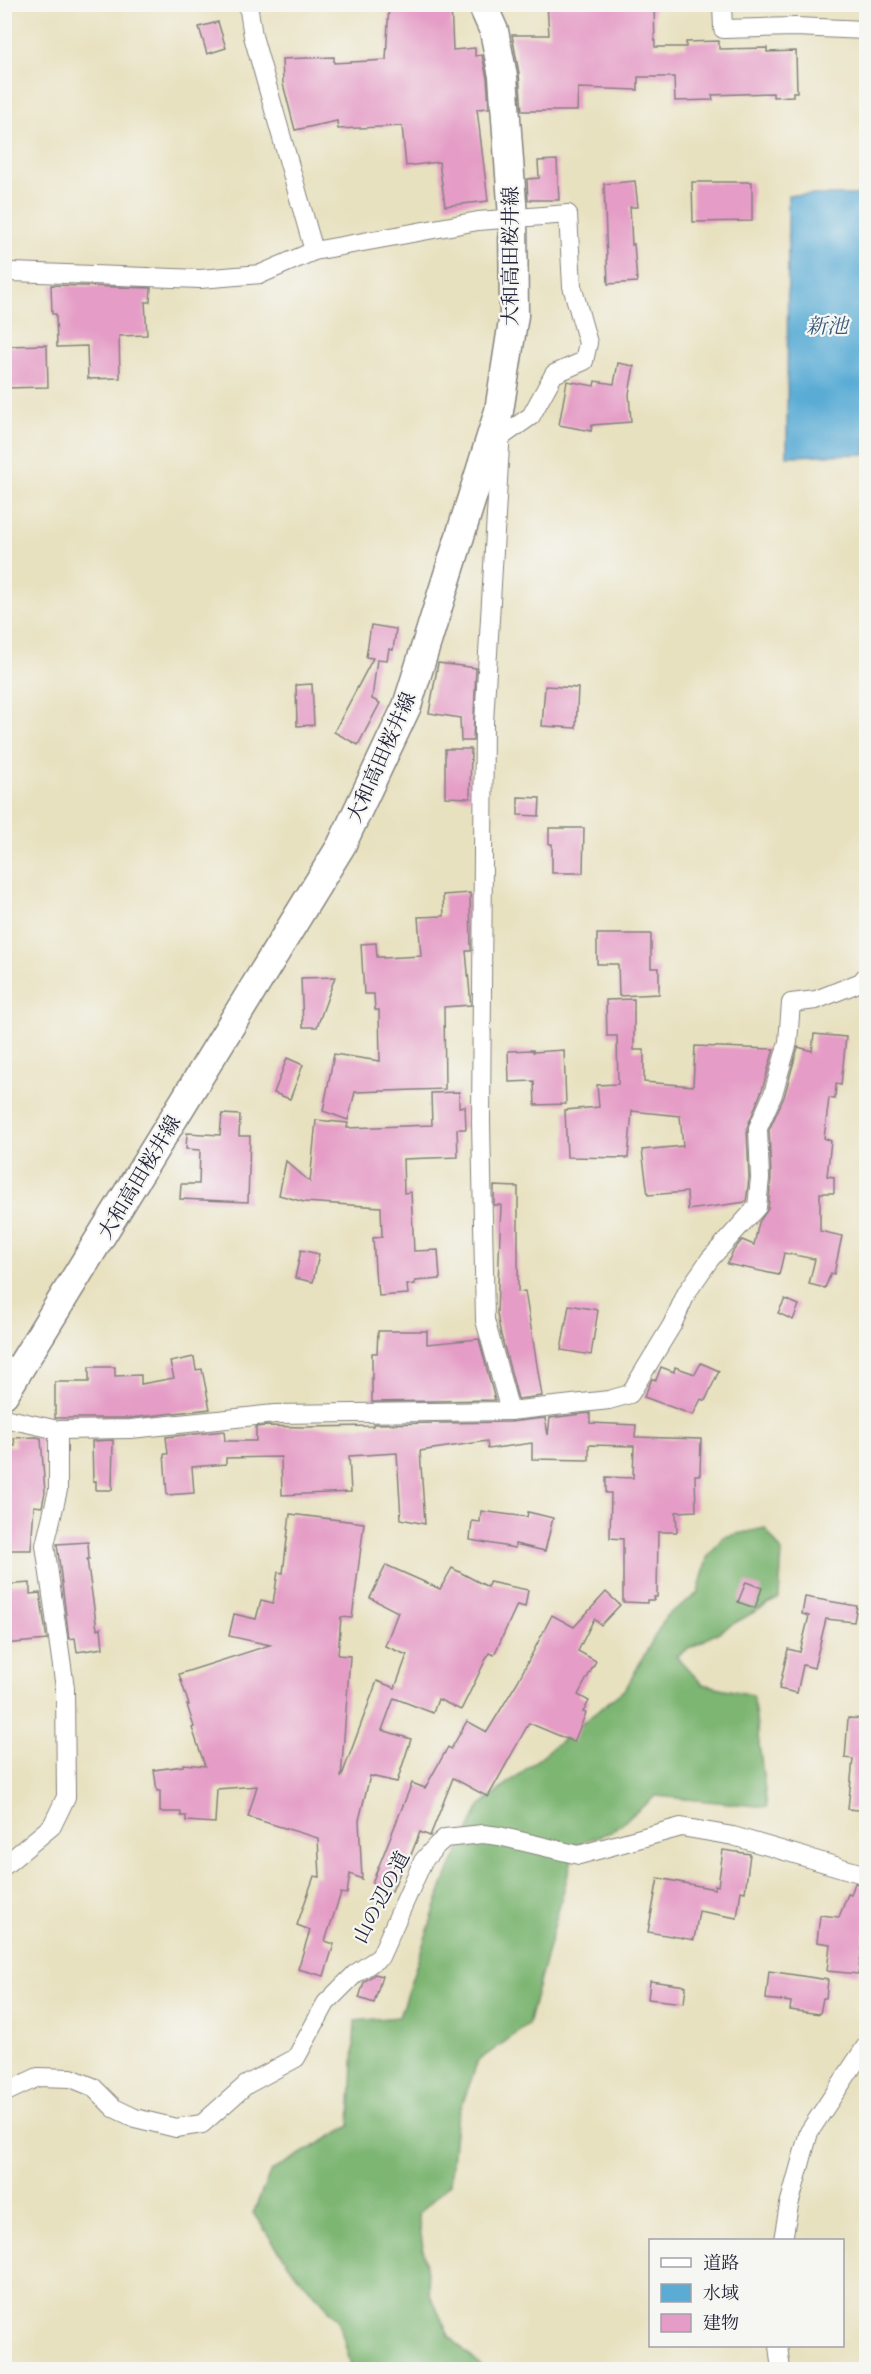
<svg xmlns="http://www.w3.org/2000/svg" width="871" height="2374" font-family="'Libre Caslon Text','Noto Serif JP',serif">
  <rect width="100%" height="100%" fill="#f6f6f2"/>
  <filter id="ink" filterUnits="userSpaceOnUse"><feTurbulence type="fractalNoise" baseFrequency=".0167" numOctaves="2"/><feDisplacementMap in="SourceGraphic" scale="12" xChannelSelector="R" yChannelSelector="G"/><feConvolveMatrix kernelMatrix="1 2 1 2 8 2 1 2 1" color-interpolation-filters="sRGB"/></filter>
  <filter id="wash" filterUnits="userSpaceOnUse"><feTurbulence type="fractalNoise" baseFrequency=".008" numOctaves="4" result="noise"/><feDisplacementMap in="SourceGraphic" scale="24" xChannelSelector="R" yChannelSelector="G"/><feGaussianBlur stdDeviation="1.35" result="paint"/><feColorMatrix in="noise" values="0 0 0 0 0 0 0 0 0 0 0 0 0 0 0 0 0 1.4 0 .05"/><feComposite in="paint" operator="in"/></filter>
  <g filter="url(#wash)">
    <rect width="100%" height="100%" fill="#e8e1c0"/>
    <path fill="#7db572" stroke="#506c56" stroke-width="1.5" d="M765,1528L782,1552L779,1598L676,1656L702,1684L753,1695L767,1807L656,1796L611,1832L576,1844L528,2025L478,2061L456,2121L450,2184L418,2214L430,2294L449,2336L484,2369L422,2370V2367L414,2370L352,2369L338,2319L296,2274L253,2213L271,2171L350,2126L355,2021L399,2017L443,1885L480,1806L626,1688L666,1616L698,1593L707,1558L723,1537Z"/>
    <path fill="#5aacd5" stroke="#3e6788" stroke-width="1.5" d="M788,195H866V454L787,456Z"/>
    <g id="blocks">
      <g fill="#e59cc6">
        <path d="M389,4H451L453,50L475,48V56L482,55L487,78L489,108L477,109L488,201L445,206L439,162L406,166L402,126L338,129L337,121L295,130L283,84L282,59L334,57V63L386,60Z"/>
        <path d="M547,4L654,5L655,47H686V42L719,41V49L767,48V52L796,51L797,92H793V96L773,97V93L712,95L713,100L675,101L674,77H638V90L578,88L577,111H522L519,73L512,35H549Z"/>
        <path d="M218,22L226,48L207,54L199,27Z"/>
        <path d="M557,160L559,200H528L527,179L539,178L538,161Z"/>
        <path d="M635,181L638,207H630L632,245L634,244L637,282L608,284L604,184Z"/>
        <path d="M692,182H752V221L693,222Z"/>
        <path d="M51,285L151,288L150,302H145L147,335L119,336L120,378L88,379L87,346L57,347L56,314H52Z"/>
        <path d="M47,345L48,387L4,388V346Z"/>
        <path d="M618,363L634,366L629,394L631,422L592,425L591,431L559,425L567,381L594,386L595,381L614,384Z"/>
        <path d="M371,625L396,629L393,650L389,649L387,660L377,659L372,699L380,703L358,745L334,732L373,658L366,657Z"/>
        <path d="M438,663L476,668L473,741H461L460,718L429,713Z"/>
        <path d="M312,684L314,725L297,726L296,685Z"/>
        <path d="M545,686L578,688L576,728L542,726Z"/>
        <path d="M445,749H471L470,798L445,797Z"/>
        <path d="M518,797L540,798L539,816L518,815Z"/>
        <path d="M549,828H584L583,873H552V844H549Z"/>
        <path d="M470,893L471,951H466L471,1005L444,1007L445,1089L355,1092L348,1120L323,1111L334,1054L380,1061L379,1010H375L374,994H364L361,944L376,943L377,957H383V958L421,956L418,917L444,916L443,895Z"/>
        <path d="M597,934H651V968H659V994L619,996L618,964H597Z"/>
        <path d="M335,977L317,1027H303L301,978Z"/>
        <path d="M634,999V1050H644V1082L693,1086L695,1046L774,1049L762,1090L747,1128L749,1178L746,1202L688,1210L687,1192L648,1195L642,1150L683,1146L680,1116L632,1111L628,1158L567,1157L565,1110L599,1107L597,1085L618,1084L617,1036H607L606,1000Z"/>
        <path d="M814,1034L846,1037L841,1085L836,1084L835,1099L829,1098L824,1138L831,1141L827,1176L834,1177V1193H820V1231L842,1236L834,1274L831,1273L825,1288L809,1284L815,1259L784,1253L779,1275L727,1264L733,1251L742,1240L754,1245L759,1222L768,1209L771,1178L769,1130L784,1097L798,1047L812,1051Z"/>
        <path d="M533,1050V1052L564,1050L566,1104L535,1105L534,1081L509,1082L508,1051Z"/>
        <path d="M287,1058L303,1065L290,1099L274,1093Z"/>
        <path d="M459,1092V1107L465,1106L466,1129H457L458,1157L403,1159L404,1193L411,1192L414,1251L438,1250L440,1279L415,1281V1284L407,1285L408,1294L379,1296L378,1284H376L373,1238L382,1237L381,1207L304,1202L279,1195L286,1161L310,1182L316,1120L348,1123L347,1128L432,1125L431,1093Z"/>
        <path d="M222,1114L240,1115L239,1136H250L248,1202L180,1199L181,1184H199L200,1150L186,1149L187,1133L220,1135Z"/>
        <path d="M494,1186L518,1187V1292L525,1291L542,1396L518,1399L501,1335L497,1314L501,1205H494Z"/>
        <path d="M301,1250L319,1254L313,1282L295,1278Z"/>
        <path d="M785,1299L799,1305L793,1320L778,1313Z"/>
        <path d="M569,1305L598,1310L591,1355L561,1350Z"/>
        <path d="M378,1331H427V1344L479,1339L495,1400L372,1402V1353H377Z"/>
        <path d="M194,1357L196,1370L202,1369L210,1409L130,1418H55V1382H89V1367H115V1376L141,1375V1384L174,1378L170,1362Z"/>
        <path d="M701,1363L719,1371L705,1401L701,1399L693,1415L644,1397L652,1379L656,1380L661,1367L674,1372L675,1367L695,1374Z"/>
        <path d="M590,1413V1423L636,1425L635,1437L701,1439L700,1475H695L696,1511L676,1512L677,1532H658L657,1597H654L655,1600H647V1603L623,1602V1539L610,1538L611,1493H606V1477L633,1478L634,1446L589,1445V1460L532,1459V1443L488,1449L487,1441L420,1451L425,1524L401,1519L397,1453L349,1456L351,1492L282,1495L281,1457L226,1458V1464L192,1467L194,1493L167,1495L164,1454H168L166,1437L224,1431L225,1441H256V1427L265,1426L305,1427L373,1426V1424L510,1422L545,1418L548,1435L550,1418Z"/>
        <path d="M36,1437L41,1438L45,1492L42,1507L34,1506L31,1550H4L7,1477H4V1446H15L14,1438Z"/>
        <path d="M113,1440L112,1490H96V1481L93,1482L92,1441Z"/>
        <path d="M481,1511L527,1517L528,1512L553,1518L545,1551L515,1544V1548L470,1540L472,1521L480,1522Z"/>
        <path d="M290,1514L364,1523L352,1618L341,1617L338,1655L350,1656L341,1778L377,1681L395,1688L407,1655L385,1646L398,1612L370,1598L386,1565L440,1589L452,1568L488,1587L489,1582L528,1590L525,1607L517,1605L494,1655L489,1653L461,1710L438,1699L433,1713L394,1698L382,1730L411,1739L397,1782L370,1776L359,1820L362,1879L350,1874L347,1894L341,1893L325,1941L334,1944L324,1976L298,1969L310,1930L297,1925L314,1876L320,1877L318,1838L248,1817L257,1786L217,1789L215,1823L186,1821V1816H181V1812H160V1791H157L154,1770L183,1766V1764L205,1766L192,1728L194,1727L187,1705H189L179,1674L270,1645L229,1636L234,1614L256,1619L261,1600L273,1603L278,1572L283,1573Z"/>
        <path d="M88,1542L89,1559H87L97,1629L101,1628L103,1648L77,1652L75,1638L69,1639L57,1544Z"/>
        <path d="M746,1582L762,1588L755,1608L738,1602Z"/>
        <path d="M30,1583V1594L40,1593L47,1640L4,1644V1585Z"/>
        <path d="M606,1592L620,1605L601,1625L594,1619L578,1651L596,1661L578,1695L589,1701L583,1712L586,1713L574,1742L529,1723L488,1797L453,1778L430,1836L420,1832L407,1865L404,1863L392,1891L372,1883L412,1783L425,1788L448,1747L451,1749L467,1721L487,1732L518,1681L552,1615L574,1627Z"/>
        <path d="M805,1597L857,1606L854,1622L826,1619L814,1668L803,1665L797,1693L779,1689L788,1649L800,1652L809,1616L802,1614Z"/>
        <path d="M848,1718L867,1719V1811L848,1809L853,1759L845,1758Z"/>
        <path d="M723,1850L750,1854L745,1892L741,1891L737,1918L699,1911L694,1940L648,1932L658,1878L715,1889V1885L718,1886Z"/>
        <path d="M855,1883L867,1886V1917L858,1974L827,1971L830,1944L817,1942L820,1915L839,1917L848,1894L851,1895Z"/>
        <path d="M769,1971L828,1980L826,1998H823L820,2014L790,2010L791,2002L766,1999Z"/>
        <path d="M375,1974L382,1976L374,2003L359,1998L364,1982Z"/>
        <path d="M650,1981L686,1986L684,2003L648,1999Z"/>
      </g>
    </g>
  </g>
  <g filter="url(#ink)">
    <use href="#blocks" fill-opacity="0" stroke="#85827e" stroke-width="1.5"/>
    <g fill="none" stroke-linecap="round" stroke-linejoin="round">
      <g stroke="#85827e" stroke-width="20">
        <g id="minor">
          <path d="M248,4L253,36L314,251"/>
          <path d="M722,4L723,29L795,27L866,30"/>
          <path d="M4,274L12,272L200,279L261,274L314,251L478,221L568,214L572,286L588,343L584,361L554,374L531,416L501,437"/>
          <path d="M501,429L484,722L481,1122L485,1320L510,1411"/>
          <path d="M4,1418L58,1430L131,1429L275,1414L510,1411L609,1400L630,1394L672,1325L687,1292L710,1259L757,1207L760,1178L758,1128L773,1094L788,1042L791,1003L816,1000L861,982L866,976"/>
          <path d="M4,1866L52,1826L66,1797L65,1688L45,1545L58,1490V1430"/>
          <path d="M4,2093L38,2077L71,2078L93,2087L114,2108L135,2118L176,2128L202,2124L246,2085L296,2058L326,2003L355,1974L380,1957L423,1861L437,1845L445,1838L483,1834L499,1836L579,1855L681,1827L733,1836L866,1875"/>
          <path d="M783,2240L789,2205L809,2132L866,2046"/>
          <path d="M778,2346L781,2370"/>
        </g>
      </g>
      <g stroke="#85827e" stroke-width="31">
        <path id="primary" d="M4,1394L341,846L407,706L499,411L514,315L513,217L503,76L494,31L482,4"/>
      </g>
      <use href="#minor" stroke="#fff" stroke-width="18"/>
      <use href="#primary" stroke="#fff" stroke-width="28"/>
    </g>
  </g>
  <g text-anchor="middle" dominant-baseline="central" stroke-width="4.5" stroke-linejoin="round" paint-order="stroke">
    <g font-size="20" fill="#22223b" stroke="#f6f6f2">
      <text transform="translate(510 256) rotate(-90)">大和高田桜井線</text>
      <text transform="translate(381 757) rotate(-66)">大和高田桜井線</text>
      <text transform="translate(139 1177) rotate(-59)">大和高田桜井線</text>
      <text transform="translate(381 1897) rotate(-63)">山の辺の道</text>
    </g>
    <g font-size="21" font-style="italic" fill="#385979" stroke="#f6f6f2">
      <text x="827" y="325">新池</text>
    </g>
  </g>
  <rect width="871" height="2374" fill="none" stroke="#f6f6f2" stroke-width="24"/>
  <rect x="649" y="2239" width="195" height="108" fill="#f6f6f2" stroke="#a1a1a9" stroke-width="1.5"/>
  <rect x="661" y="2258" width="30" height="9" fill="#ffffff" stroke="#a1a1a9" stroke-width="1.5"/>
  <text x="703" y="2269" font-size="18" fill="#22223b">道路</text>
  <rect x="661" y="2284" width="30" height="18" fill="#5aacd5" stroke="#a1a1a9" stroke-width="1.5"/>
  <text x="703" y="2299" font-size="18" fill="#22223b">水域</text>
  <rect x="661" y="2314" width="30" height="18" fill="#e59cc6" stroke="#a1a1a9" stroke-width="1.5"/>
  <text x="703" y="2329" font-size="18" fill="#22223b">建物</text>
</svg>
